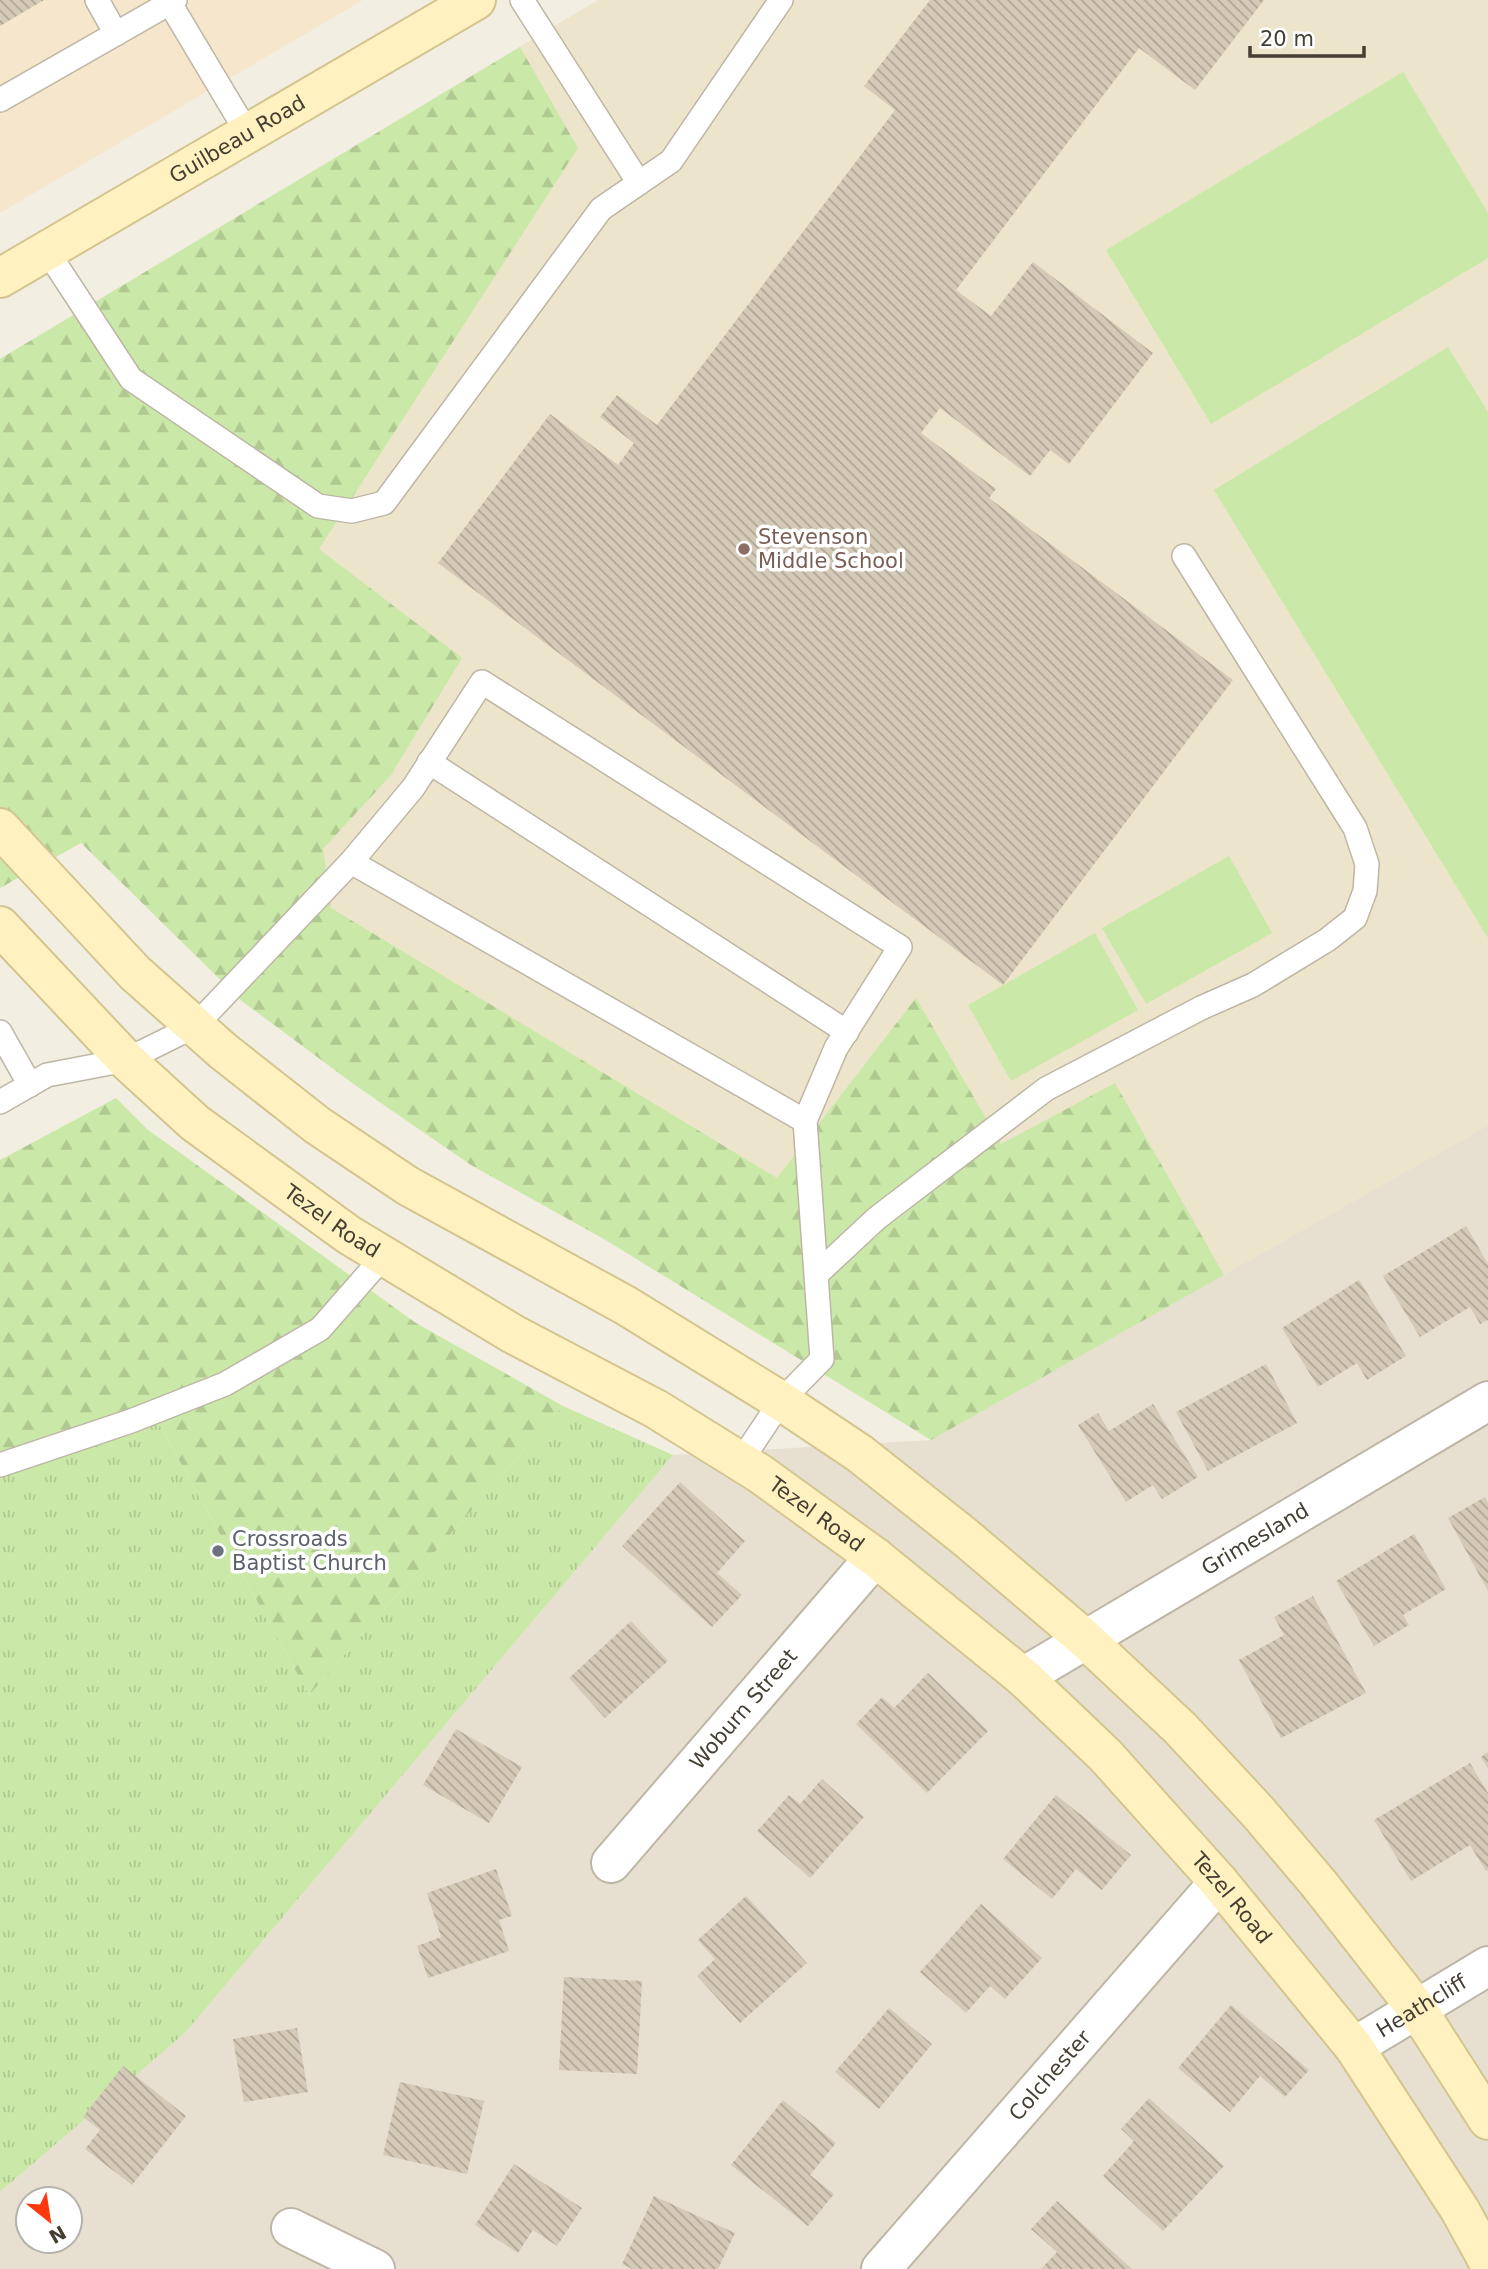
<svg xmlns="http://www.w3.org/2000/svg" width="1488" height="2269" font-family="'DejaVu Sans',sans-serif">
  <defs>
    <pattern id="grass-tufts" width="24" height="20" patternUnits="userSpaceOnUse" patternTransform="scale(1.75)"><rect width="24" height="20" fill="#cae9a8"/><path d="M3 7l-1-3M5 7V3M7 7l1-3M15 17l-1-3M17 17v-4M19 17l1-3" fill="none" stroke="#afc991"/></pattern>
    <pattern id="forest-firs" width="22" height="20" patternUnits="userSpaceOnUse" patternTransform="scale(1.75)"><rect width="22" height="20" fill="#cae9a8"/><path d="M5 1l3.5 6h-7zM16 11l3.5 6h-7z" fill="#afc991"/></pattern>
    <pattern id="building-back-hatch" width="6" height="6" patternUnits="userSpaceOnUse" patternTransform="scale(1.75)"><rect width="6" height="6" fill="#d4cab7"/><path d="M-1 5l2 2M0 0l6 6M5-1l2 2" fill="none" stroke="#aea595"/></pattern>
  </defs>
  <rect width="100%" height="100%" fill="#f2eee2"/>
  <path fill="#e7e0d0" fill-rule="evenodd" d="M1488,1125V2269H0V2192L185,2033L673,1455L931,1440ZM28,2199H70V2241H28Z"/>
  <path fill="#f6e6cb" d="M0,0H363L0,213Z"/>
  <path fill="#ece4cb" d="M598,0H1488V1125L931,1440L604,1239L471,1165L355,1085L242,1001L0,359Z"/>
  <path fill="url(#grass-tufts)" d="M563,1406L673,1455L185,2033L0,2192V1475L158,1422L309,1695Z"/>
  <g fill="url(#forest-firs)">
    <path d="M520,47L578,148L319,549L462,658L391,775L323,849L331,908L777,1178L916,998L1001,1144L1115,1083L1224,1275L931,1440L604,1239L471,1165L355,1085L242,1001L81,843L0,888V359Z"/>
    <path d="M116,1098L147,1129L416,1323L563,1406L309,1695L158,1422L0,1475V1160Z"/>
  </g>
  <g fill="#cae9a8">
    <path d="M1403,72L1488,213V258L1211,424L1106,250Z"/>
    <path d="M1448,347L1488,412V938L1214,490Z"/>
    <path d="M1229,856L1272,933L1146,1004L1102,928Z"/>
    <path d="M1095,933L1138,1010L1011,1081L968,1005Z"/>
  </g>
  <g fill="url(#building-back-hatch)">
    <path d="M0,0H44L0,26Z"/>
    <path d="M930,0H1264L1195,90L1139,48L956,290L991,316L1033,262L1153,353L1069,464L1050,450L1030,476L940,408L921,433L996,489L989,498L1233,680L1003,985L438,563L550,414L618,465L634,443L600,417L617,395L657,425L895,110L864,86Z"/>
    <path d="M1466,1226L1488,1264V1320L1480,1324L1470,1307L1420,1337L1383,1276Z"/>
    <path d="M1359,1280L1406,1356L1367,1380L1357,1363L1318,1387L1282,1328Z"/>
    <path d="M1266,1364L1297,1423L1208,1471L1176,1412Z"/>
    <path d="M1153,1404L1198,1477L1162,1499L1153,1485L1126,1502L1078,1425L1098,1413L1109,1431Z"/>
    <path d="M680,1482L745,1541L717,1573L742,1595L712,1627L622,1546Z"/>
    <path d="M1485,1497L1488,1503V1591L1448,1518Z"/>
    <path d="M1414,1534L1446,1589L1403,1615L1409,1625L1374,1646L1336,1581Z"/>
    <path d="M1313,1596L1366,1693L1281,1738L1239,1660L1284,1635L1274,1617Z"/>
    <path d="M631,1621L668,1661L605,1718L569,1678Z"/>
    <path d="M928,1673L988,1731L927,1793L856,1724L882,1697L894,1708Z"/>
    <path d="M456,1729L522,1767L489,1823L423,1785Z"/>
    <path d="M1488,1752V1769L1481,1757Z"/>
    <path d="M1470,1763L1488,1793V1870L1486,1871L1470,1845L1411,1881L1374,1820Z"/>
    <path d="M822,1779L864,1817L810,1878L757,1831L789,1795L800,1804Z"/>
    <path d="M1056,1795L1131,1855L1102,1890L1076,1869L1052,1899L1003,1859Z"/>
    <path d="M496,1869L512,1916L499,1920L509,1951L428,1978L417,1946L441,1937L427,1893Z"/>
    <path d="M746,1896L807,1963L740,2023L697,1976L715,1959L698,1940Z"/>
    <path d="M981,1904L1042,1958L1005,1999L990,1986L966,2013L920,1972Z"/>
    <path d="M564,1977L642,1981L637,2074L559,2070Z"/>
    <path d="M1231,2005L1309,2070L1285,2097L1260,2076L1230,2112L1178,2068Z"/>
    <path d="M889,2008L932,2044L879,2109L835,2072Z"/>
    <path d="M297,2028L308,2092L244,2102L233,2039Z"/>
    <path d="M123,2066L186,2116L132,2185L85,2149L100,2130L83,2117Z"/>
    <path d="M400,2082L484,2101L467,2174L383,2155Z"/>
    <path d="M1149,2098L1224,2166L1163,2231L1103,2176L1134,2141L1121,2129Z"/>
    <path d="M783,2100L836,2143L810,2175L834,2194L808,2226L731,2165Z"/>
    <path d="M514,2164L582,2208L557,2246L533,2230L518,2253L475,2225Z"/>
    <path d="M654,2196L735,2233L718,2269H632L622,2264Z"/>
    <path d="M1057,2201L1132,2269H1041L1057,2252L1031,2229Z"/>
  </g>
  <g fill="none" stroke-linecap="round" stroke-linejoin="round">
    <g stroke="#beb6a5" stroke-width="26">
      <g id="lane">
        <path d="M97,0L116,34"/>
        <path d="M168,0L248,134"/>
        <path d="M522,0L639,183"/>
        <path d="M0,100L175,0"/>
        <path d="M47,251L131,379L318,506L352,511L384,503L601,209L671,161L781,0"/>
        <path d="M429,762L847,1032"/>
        <path d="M351,862L805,1121"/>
        <path d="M0,1032L30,1085"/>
        <path d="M0,1102L47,1075L126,1060L195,1026L351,862L413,788L482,682L900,947L836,1048L805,1121L822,1359L781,1401L741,1461"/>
        <path d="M818,1273L877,1218L1046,1089L1201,1008L1253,985L1327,940L1355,918L1365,891L1367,864L1355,828L1184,556"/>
        <path d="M0,1465L131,1421L225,1384L320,1329L384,1256"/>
      </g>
    </g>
    <g stroke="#beb6a5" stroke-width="42">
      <g id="street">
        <path id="s1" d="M1023,1677L1488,1401"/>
        <path id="s2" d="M611,1863L875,1557"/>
        <path id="s3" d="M1354,2047L1488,1966"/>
        <path d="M291,2228L375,2269"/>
        <path id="s4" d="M881,2269L1219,1882"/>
      </g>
    </g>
    <g stroke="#d4c58f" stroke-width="42">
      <g id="secondary">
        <path id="s5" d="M0,278L476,0"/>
        <path d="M0,828L135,973L223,1051L317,1125L408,1186L625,1305L781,1401L859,1453L965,1537L1085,1639L1180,1728L1258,1812L1319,1884L1417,2009L1488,2120"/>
        <path id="s6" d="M0,926L126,1060L195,1123L349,1235L513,1334L656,1409L759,1473L875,1557L1023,1677L1105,1755L1219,1882L1354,2047L1460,2210L1488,2261"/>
      </g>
    </g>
    <use href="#lane" stroke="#fff" stroke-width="23"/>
    <use href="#street" stroke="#fff" stroke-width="38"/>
    <use href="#secondary" stroke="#fff2c0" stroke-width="38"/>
  </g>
  <circle fill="#8d6e63" stroke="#fff" stroke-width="2.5" cx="744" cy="549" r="7"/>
  <circle fill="#6b7280" stroke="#fff" stroke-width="2.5" cx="218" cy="1551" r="7"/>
  <g text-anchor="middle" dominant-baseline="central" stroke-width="7" stroke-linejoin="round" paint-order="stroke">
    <g font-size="21" fill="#443e33" stroke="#fff">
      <text stroke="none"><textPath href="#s5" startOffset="275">Guilbeau Road</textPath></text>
      <text stroke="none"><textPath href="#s6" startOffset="446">Tezel Road</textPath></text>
      <text stroke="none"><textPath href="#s6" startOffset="1013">Tezel Road</textPath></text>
      <text stroke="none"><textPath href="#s1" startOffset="270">Grimesland</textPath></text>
      <text stroke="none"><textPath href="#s2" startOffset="203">Woburn Street</textPath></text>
      <text stroke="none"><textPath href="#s6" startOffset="1580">Tezel Road</textPath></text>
      <text stroke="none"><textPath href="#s3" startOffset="79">Heathcliff</textPath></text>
      <text stroke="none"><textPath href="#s4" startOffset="257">Colchester</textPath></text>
    </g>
    <g font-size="21" fill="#785e54" stroke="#fff" text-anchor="start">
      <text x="758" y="537">Stevenson<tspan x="758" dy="24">Middle School</tspan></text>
    </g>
    <g font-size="21" fill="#5b616d" stroke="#fff" text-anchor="start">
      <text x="232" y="1539">Crossroads<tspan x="232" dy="24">Baptist Church</tspan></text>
    </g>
  </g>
  <g transform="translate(49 2220) rotate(150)"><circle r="33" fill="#ffffff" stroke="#b4b2ad" stroke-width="2"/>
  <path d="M0-5L12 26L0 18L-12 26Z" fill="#ff390d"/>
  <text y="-10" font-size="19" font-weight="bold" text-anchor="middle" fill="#443e33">N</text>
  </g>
  <path d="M1250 46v10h114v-10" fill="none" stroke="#443e33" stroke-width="3.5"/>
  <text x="1260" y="46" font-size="21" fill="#443e33" stroke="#ffffff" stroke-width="5" paint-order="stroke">20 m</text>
</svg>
